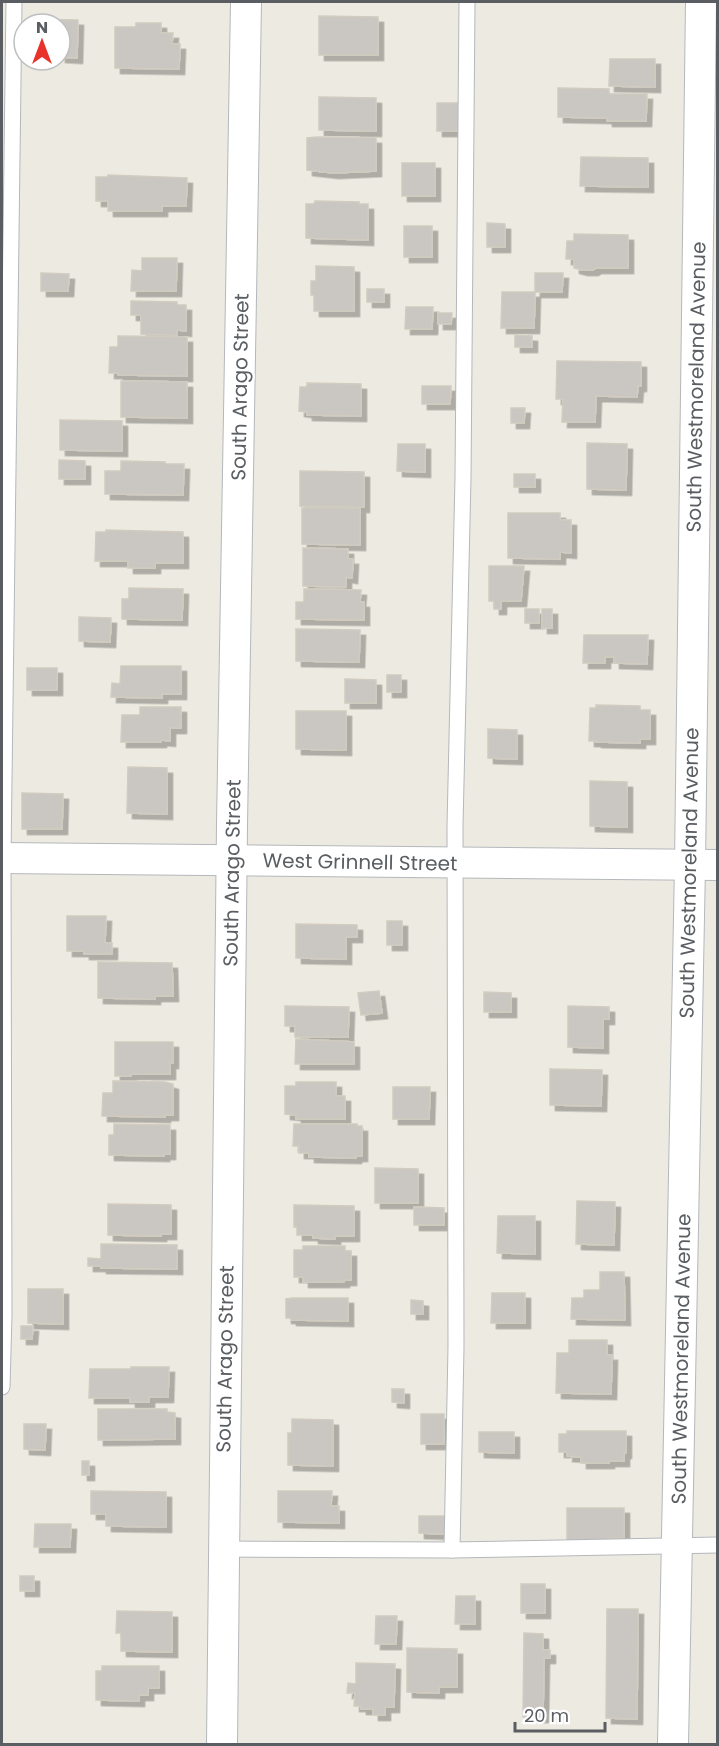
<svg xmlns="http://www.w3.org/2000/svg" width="719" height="1746" font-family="Poppins,sans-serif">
  <defs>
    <filter id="shadow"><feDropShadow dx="5.5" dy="5.5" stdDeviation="0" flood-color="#0004"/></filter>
  </defs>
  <rect width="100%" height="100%" fill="#edeae1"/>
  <g fill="#cac6c1" stroke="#d1cbc0" stroke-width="1.5" filter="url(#shadow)">
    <path d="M319,16L378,17V55H319Z"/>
    <path d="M27,19L78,20L77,58L60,57V24H27Z"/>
    <path d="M136,23H161V33H173L172,44H180L179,69L115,68V27H136Z"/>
    <path d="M610,59H655V87L609,86Z"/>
    <path d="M558,88L609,89V94H647L646,121H607V118L558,117Z"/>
    <path d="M319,97L376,98V131L319,130Z"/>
    <rect x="437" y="103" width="29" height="28"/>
    <path d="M317,137L376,138V171L333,173L307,170V138Z"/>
    <path d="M581,157L648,158V187L580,186Z"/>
    <rect x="402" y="163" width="33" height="33"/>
    <path d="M108,175L187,178L186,206H162V211H108V201H96V177H108Z"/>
    <path d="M315,201L359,202V204H368V240L306,238V204H314Z"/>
    <path d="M487,223L505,224V247H487Z"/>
    <rect x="404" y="226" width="28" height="31"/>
    <path d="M574,234L628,235V268H596L593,270H582L574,268V259H566L567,241H574Z"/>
    <path d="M142,258H177L176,291H131L132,270L142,271Z"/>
    <path d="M316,266L354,267V311H314V295H311V281H316Z"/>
    <path d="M41,273L69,274L68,291H41Z"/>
    <path d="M535,273H563L562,292H535Z"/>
    <rect x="367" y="289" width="17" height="13"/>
    <path d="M502,292H535L534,328H501Z"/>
    <path d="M131,301L177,302V305H186V331L177,330V335L141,334V315H131Z"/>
    <path d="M406,307H433L432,329H405Z"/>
    <path d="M438,313H452L451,324H438Z"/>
    <path d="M515,335L532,336V347H515Z"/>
    <path d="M118,336L187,337V376L118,375V373H109L110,347H118Z"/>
    <path d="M557,361L641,362V386H638L637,397L596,396L595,422H562L563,399H556Z"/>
    <path d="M121,381L187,382V418L121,417Z"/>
    <path d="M307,383L361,384V416L307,415V412L299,411L300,387H307Z"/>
    <path d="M422,386H451L450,404H422Z"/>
    <path d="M511,408H525L524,423H511Z"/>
    <path d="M60,420L122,421V451L60,450Z"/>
    <path d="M587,443L627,444L626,490L587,489Z"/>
    <path d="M398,444H425V472L397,471Z"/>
    <path d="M59,460L85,461V479H59Z"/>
    <path d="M121,461L165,462V464H184L183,495L105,494V471H121Z"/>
    <path d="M300,471L364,472V507L300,506Z"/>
    <rect x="514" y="474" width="21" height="13"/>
    <path d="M302,508H360V545L302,544Z"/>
    <path d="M508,513H560V520H571V553L560,552V559L508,558Z"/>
    <path d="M106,530L183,532V563H155V568H128V561H95L96,532H106Z"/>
    <path d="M303,548L348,549V559H353L352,578L346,577V587L303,586Z"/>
    <path d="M489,566H524L521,601H501V609H494V601H489Z"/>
    <path d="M129,588L183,589L182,620L122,619V599H129Z"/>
    <path d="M304,589L361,590L360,602H364V620L296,619V602H304Z"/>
    <rect x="525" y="609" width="14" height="14"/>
    <rect x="542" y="609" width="10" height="19"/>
    <path d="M79,617L111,618L110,642L79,641Z"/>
    <path d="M296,629L360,630L359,662L296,661Z"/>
    <path d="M584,635H648L647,664L614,663V657H605V663H583Z"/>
    <path d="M121,666H181V694H162V698L111,697L112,683L120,684Z"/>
    <rect x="27" y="668" width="30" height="22"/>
    <rect x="387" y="675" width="14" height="17"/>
    <path d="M345,679L376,680V703H345Z"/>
    <path d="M596,705L640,706V710H650V739H640V743L596,742V741H589L590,708H596Z"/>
    <path d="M140,707H181V728H170V741L161,740V742H121L122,715H140Z"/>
    <path d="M296,711H346V750L296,749Z"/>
    <path d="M488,729L517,730V759L488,758Z"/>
    <path d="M128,767L167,768V814L127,813Z"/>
    <path d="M590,781L627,782V827L590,826Z"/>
    <path d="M22,793L63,794L62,829H22Z"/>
    <path d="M67,916H106L105,943H112V954H84V951H67Z"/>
    <rect x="387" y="921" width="15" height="24"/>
    <path d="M296,924L357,925V937H346V959L296,958Z"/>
    <path d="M98,962L172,963L173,996H155V999L98,998Z"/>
    <path d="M379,991L382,1013L361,1015L358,993Z"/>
    <path d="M484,992L511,993V1012H484Z"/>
    <path d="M285,1006L349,1007L348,1037H295V1026H285Z"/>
    <path d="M568,1006L609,1007V1019H603V1048L568,1047Z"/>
    <path d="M296,1039L354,1042V1064H295Z"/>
    <path d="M115,1042H173V1063H170V1074H131V1076H115Z"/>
    <path d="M550,1069L602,1070L601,1106L550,1105Z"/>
    <path d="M113,1081L165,1082L173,1084V1115H165V1117L102,1116L103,1093H113Z"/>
    <path d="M296,1082H336V1096H345V1119H296V1115L285,1114V1086H296Z"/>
    <path d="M393,1087H430L429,1119H393Z"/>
    <path d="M114,1124L170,1125V1154H164V1156L109,1155V1135H114Z"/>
    <path d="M294,1124H357V1126H362V1156H356V1158L309,1157V1153H299V1146H293Z"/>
    <path d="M375,1168L418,1169V1203H375Z"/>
    <path d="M577,1201L615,1202L614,1245L576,1244Z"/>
    <path d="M108,1204L171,1205V1234H161V1236L108,1235Z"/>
    <path d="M294,1205L354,1206V1236H335V1239L313,1238V1235H297V1227H294Z"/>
    <path d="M414,1207L444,1208V1225H414Z"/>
    <path d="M498,1216H535V1254L497,1253Z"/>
    <path d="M101,1244L177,1245V1269L101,1268V1266H88V1258L101,1259Z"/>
    <path d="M303,1246H345V1251H351V1280H344V1282H303V1277H294V1250H303Z"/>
    <path d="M600,1272H624L625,1320L571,1319L572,1298H584V1290H600Z"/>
    <path d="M28,1289H63V1324L28,1323Z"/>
    <path d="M492,1293H525V1323H491Z"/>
    <path d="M292,1298H348V1321L291,1320V1318H286V1299Z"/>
    <path d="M411,1300L423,1301V1314H411Z"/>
    <path d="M21,1326H33L32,1339H21Z"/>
    <path d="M569,1340H607V1355H612L611,1394L556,1393L557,1353H569Z"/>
    <path d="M131,1367H169L168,1397H149V1402H130V1398H89L90,1369H131Z"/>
    <path d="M392,1389H404V1403L392,1402Z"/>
    <path d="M98,1409H167V1412L175,1413V1439L98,1440Z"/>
    <rect x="421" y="1414" width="23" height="30"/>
    <path d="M292,1419L333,1420V1466L288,1465V1433H292Z"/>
    <path d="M24,1424H46L45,1450L24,1449Z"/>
    <path d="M567,1431H626V1453H624V1461H609V1463H581V1457L567,1456L568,1452H559V1434H567Z"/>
    <path d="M479,1432H514V1453L479,1452Z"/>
    <rect x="82" y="1461" width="7" height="14"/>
    <path d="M91,1491L166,1492V1527L106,1526V1514H91Z"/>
    <path d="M278,1491H332L331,1506H339V1523L278,1522Z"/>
    <path d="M567,1508H624V1538H608L607,1540H567Z"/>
    <path d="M419,1516H446V1534L419,1533Z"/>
    <path d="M35,1524H71L70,1547H34Z"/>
    <rect x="20" y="1576" width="14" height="15"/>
    <rect x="521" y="1584" width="24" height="29"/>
    <path d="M456,1596H475V1624H455Z"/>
    <path d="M607,1609H638L637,1719L606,1718Z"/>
    <path d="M117,1611L172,1612V1652L121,1651V1633H116Z"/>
    <path d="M376,1616H397L396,1644H375Z"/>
    <path d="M524,1633L543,1634V1650H550V1658H544L543,1717H523Z"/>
    <path d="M407,1648L457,1649V1687H439V1693L407,1692Z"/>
    <path d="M356,1663L395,1664L394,1707H385V1715H373V1709H361V1706H354L355,1693H347L348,1683L356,1684Z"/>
    <path d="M102,1666H159V1688H148V1695H139V1701L96,1700V1671H102Z"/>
  </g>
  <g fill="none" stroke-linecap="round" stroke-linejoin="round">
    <g stroke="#b4b8bc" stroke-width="17">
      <g id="service">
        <path d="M2,1387L4,1315L3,858L14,2"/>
        <path d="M223,1549L452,1550L718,1545"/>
        <path d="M452,1550L456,1347L455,826L463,478L467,2"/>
      </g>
    </g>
    <g stroke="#b4b8bc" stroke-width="32">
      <g id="minor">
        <path d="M2,858L718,865"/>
        <path d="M222,1744L232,825L246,2"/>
        <path d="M673,1744L690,865L701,2"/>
      </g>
    </g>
    <use href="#service" stroke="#fff" stroke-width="15"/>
    <use href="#minor" stroke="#fff" stroke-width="30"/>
  </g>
  <g text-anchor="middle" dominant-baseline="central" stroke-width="4.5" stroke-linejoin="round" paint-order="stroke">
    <g font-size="20" fill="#5a5e62" stroke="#fff">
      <text transform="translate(240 387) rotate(-89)">South Arago Street</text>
      <text transform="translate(696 387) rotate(-89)">South Westmoreland Avenue</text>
      <text transform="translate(360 862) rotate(1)">West Grinnell Street</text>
      <text transform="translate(232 873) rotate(-89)">South Arago Street</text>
      <text transform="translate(689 873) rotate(-89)">South Westmoreland Avenue</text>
      <text transform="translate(225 1359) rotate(-89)">South Arago Street</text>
      <text transform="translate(681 1359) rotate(-89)">South Westmoreland Avenue</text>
    </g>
  </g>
  <rect width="719" height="1746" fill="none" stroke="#5a5e62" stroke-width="6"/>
  <g transform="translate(42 42)"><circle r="28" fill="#ffffff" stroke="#bdbfc0" stroke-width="1.5"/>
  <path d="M0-4.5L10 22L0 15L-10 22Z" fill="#e8322c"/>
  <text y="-9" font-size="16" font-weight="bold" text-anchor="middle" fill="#5a5e62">N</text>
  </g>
  <path d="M515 1722v9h90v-9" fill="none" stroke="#5a5e62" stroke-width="3"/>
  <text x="524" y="1722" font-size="18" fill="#5a5e62" stroke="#ffffff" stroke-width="4.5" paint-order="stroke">20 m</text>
</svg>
